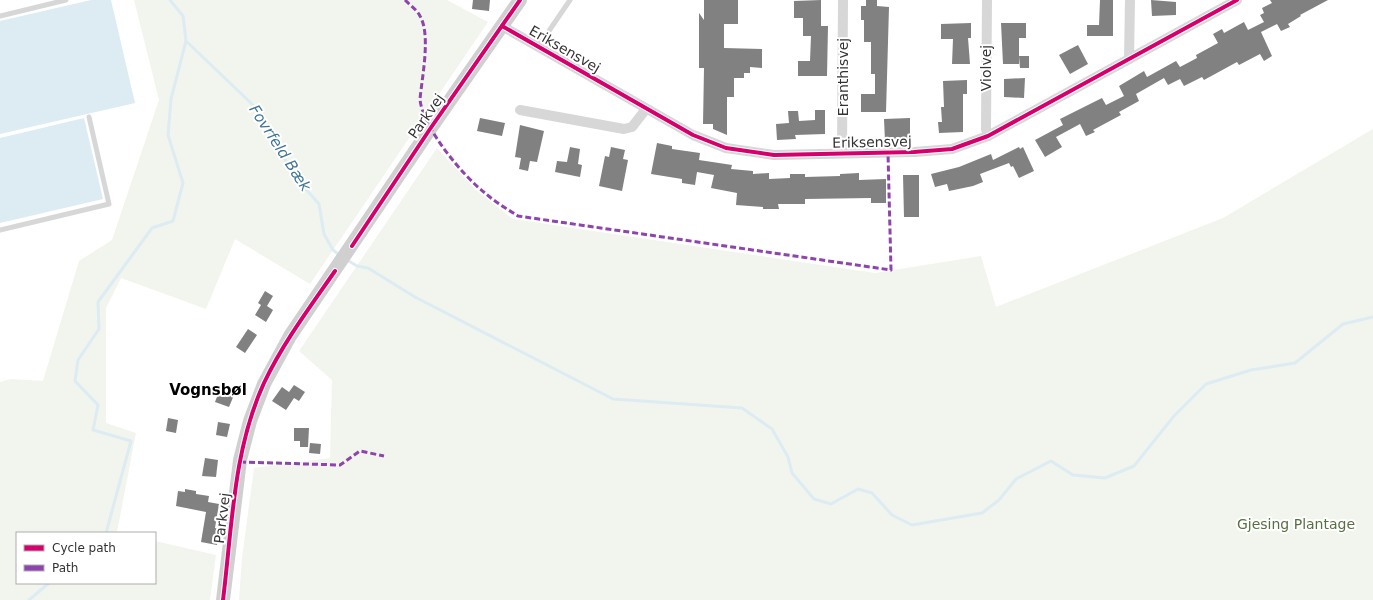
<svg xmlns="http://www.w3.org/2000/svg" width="1373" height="600" font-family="'DejaVu Sans',sans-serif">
  <rect width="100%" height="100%" fill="#fff"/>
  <g fill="#f1f5ed">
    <path d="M134,0H447L488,22L310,284L235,239L206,309L121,278L106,308V423L136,433L117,532L121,533H17V583H155V541L216,555L210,600H0V382L11,379L43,381L79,261L112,240L159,100Z"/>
    <path d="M1373,129V600H239L242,558L254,468L330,458L332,380L299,351L437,148L476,190L513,219L875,273L981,256L996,307L1223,218Z"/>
  </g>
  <g fill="#ddebf3">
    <path d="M91,0H111L135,103L0,134V21Z"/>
    <path d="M84,118L103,199L0,223V138Z"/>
  </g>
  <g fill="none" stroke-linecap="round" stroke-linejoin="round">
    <g stroke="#ddebf3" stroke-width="3">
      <path d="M170,0L183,16L186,41L253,105L296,178L319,204L324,234L333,250L341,256"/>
      <path d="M347,260L357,266L368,268L415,297L613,399L742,408L772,429L788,457L792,473L814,499L831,504L858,489L872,493L892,515L912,525L982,513L999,500L1016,479L1051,461L1073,475L1105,478L1134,466L1174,416L1206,384L1251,370L1295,363L1343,324L1373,317"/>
      <path d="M106,533L131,441L93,430L98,405L75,381L78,360L99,329L98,302L152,228L173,221L183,183L168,135L171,99L186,41"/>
      <path d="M29,600L49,583"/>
    </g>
  </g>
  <g fill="#818181">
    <path d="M473,0H490L489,11L472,9Z"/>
    <path d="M704,0H738V24H724V48L762,49V68L750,67V73H744V78H734V97H727V135L713,129V124H703L704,68H699V13L704,20Z"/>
    <path d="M821,0V26H828L827,76H798V61H810L811,36H803V18H794V1Z"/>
    <path d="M866,0H877V6L889,7L886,112H861V94H875V74H871V42H864V20H861V6H866Z"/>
    <path d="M1100,0H1113V36H1087V25H1099Z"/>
    <path d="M1151,0L1176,2V15L1152,16Z"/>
    <path d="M1270,0H1328L1300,15L1301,16L1288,24L1290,27L1281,31L1277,24L1261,32L1272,56L1264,61L1260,54L1239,65L1237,62L1204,80L1202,77L1184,86L1180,79L1168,85L1164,78L1136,94L1139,101L1119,112L1121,115L1093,130L1095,132L1086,136L1080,124L1056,137L1062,147L1045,157L1035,140L1063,125L1060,119L1102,98L1106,105L1124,96L1119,86L1144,71L1147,77L1176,61L1180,67L1197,58L1196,55L1218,43L1213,34L1222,29L1224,33L1244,22L1248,30L1264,22L1260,15L1264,13L1262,8L1272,3Z"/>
    <path d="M971,23V38H968L970,64H952L953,39H941V24Z"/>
    <path d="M1001,23H1026V38H1019V64H1003Z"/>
    <path d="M1078,45L1088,64L1070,74L1059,55Z"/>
    <path d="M1019,56H1029V68H1020Z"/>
    <path d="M1025,78L1024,98L1004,97V79Z"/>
    <path d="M967,80V94H963V132L939,133L938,122H942L941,107H944L943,81Z"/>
    <path d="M815,110H825V134L795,135L796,139L777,140L776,124L789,123L788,111H798L799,121L815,120Z"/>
    <path d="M480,118L505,123L502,136L477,131Z"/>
    <path d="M910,118V140L885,141L884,119Z"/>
    <path d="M520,125L544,131L537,162L530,161L528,171L519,169L521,158L515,157Z"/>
    <path d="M657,143L672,146V149L700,153L699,160L732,165L731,169L753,171V174L769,173V179L790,178V174H805V177L840,176V174L859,173V180L886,179V203H871V198L805,199V204H778L779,209H763V207L736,205L737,193L711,188L714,175L697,172L695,185L682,183V179L651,174Z"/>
    <path d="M570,147L580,149L578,164L582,165L580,177L555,172L557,161L567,162Z"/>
    <path d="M611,147L625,150L623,159L628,160L622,191L599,186L605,156L609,157Z"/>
    <path d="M1019,147L1020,149L1023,147L1034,171L1019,178L1013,166L1011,167L1009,163L980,174L983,182L973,186L949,191L947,184L935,187L931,174L959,167L991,154L993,160Z"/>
    <path d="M903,175H919V217H904Z"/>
    <path d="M265,291L273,296L267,306L273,310L266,322L255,315L261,305L258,303Z"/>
    <path d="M248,329L257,335L245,353L236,347Z"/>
    <path d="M294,385L305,392L299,401L294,398L286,410L272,401L282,387L289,392Z"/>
    <path d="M220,389L234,395L229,407L215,402Z"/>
    <path d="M168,418L178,420L176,433L166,431Z"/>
    <path d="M218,422L230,424L227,437L216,435Z"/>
    <path d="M294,428H309L308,447H300V441H294Z"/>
    <path d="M310,443L321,444L320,454L309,453Z"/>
    <path d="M205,458L218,460L216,477L202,476Z"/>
    <path d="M185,489L196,491V494L209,496L208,502L219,504L215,528L219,529L217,545L201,542L206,512L176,506L178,491L185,492Z"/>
  </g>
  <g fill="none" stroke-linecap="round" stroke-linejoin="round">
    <g stroke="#d7d7d7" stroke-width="5">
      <path d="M0,16L66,0"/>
      <path d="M538,47L570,0"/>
      <path d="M0,230L109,204L89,117"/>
    </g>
    <g stroke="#d7d7d7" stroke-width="10">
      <path d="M987,0L986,129L988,136"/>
      <path d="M502,26L693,135L726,148L774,155L914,152L952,149L988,136L1237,0"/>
      <path d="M1129,59L1130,0"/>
      <path d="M520,110L624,129L632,127L646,109"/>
      <path d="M842,153L843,0"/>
    </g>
    <path stroke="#d0d0d0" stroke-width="14" d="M223,600L240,460L250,421L264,384L290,336L430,129L520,0"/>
    <g stroke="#8e44ad" stroke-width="3" stroke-dasharray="6 3" stroke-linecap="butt">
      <path d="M405,0C410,5 417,10 420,16C431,35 422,77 420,99C422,127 463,176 485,193C495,202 507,209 518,216L891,270L888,153"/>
      <path d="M240,462L340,465L360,451L384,456"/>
    </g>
    <g stroke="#fff" stroke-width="6">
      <g id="cycleway">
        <path d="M502,26L693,135L726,148L774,155L914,152L952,149L988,136L1237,0"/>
        <path d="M352,246L430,129L520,0"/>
        <path d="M223,600C232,529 233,450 264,383C283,343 310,307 335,271"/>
      </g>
    </g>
    <use href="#cycleway" stroke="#d6006c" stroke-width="4"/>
  </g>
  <g text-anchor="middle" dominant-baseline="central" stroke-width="4" stroke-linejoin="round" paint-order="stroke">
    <g font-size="14" fill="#333" stroke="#fff">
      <text transform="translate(565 49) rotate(30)">Eriksensvej</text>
      <text transform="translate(986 68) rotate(-90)">Violvej</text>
      <text transform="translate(843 77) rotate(-90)">Eranthisvej</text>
      <text transform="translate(426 116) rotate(-55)">Parkvej</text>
      <text transform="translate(872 142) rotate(-1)">Eriksensvej</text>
      <text transform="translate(222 518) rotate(-83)">Parkvej</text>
    </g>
    <g font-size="14" fill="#56703f" stroke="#fff">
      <text x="1296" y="524">Gjesing Plantage</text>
    </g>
    <g font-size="15" font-style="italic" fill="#3f7597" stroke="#fff">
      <text transform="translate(280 148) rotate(57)">Fovrfeld Bæk</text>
    </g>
    <g font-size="15" font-weight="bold" fill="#000" stroke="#fff">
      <text x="208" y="390">Vognsbøl</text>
    </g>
  </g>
  <rect x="16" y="532" width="140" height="52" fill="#ffffff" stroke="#adadad"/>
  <rect x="24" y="545" width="20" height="6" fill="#d6006c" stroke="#adadad"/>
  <text x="52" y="552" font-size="12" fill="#333333">Cycle path</text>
  <rect x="24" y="565" width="20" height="6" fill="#8e44ad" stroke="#adadad"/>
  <text x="52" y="572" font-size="12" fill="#333333">Path</text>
</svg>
